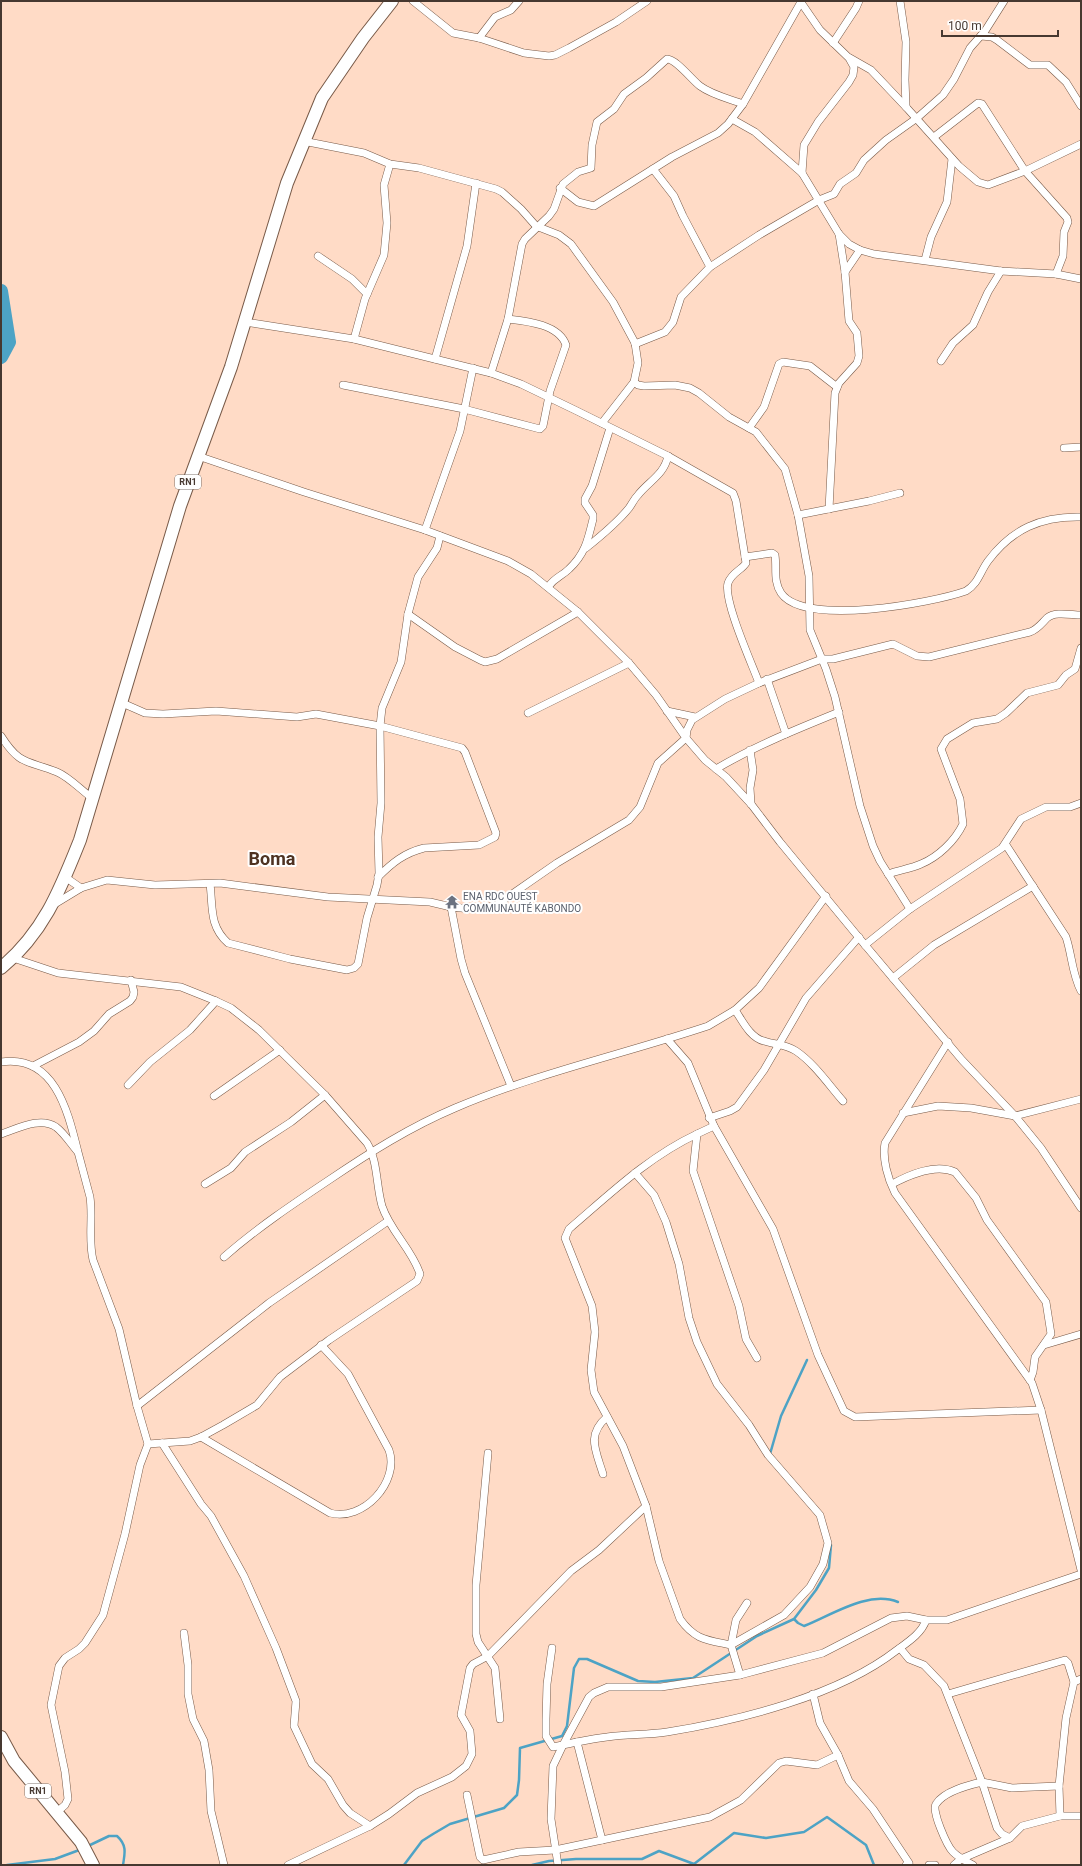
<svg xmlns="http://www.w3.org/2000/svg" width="1082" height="1866" font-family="Roboto,sans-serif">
  <rect width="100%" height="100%" fill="#ffdbc6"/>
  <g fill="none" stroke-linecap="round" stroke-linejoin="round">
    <g stroke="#4da3c5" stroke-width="2.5">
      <path d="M770,1454L781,1416L807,1360"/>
      <path d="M794,1619L798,1623L804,1626C832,1615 868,1590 898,1602"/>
      <path d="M88,1846L109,1836H117C127,1845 125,1853 123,1865"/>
      <path d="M7,1865L55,1859L82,1849"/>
      <path d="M404,1865L422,1841L433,1834L450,1824L504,1808L517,1795L519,1780L520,1748L562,1736L567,1726L574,1668L579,1659H587L638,1681L655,1682L693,1678L757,1636L794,1619L816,1590L829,1568L831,1545"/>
      <path d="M532,1865L549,1861L576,1859H642L659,1851L694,1864L734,1833L766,1838L804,1832L827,1817L866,1845L874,1865"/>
    </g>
    <path stroke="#4da3c5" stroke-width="14" d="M1,291L9,342L1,357"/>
    <g stroke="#785a48" stroke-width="8">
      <g id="minor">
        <path d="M413,1L453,33L479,38L524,53L549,56L555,55L569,48L616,22L647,1"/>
        <path d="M800,1L820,30L849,58L854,67L853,75L849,82L818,122L804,145L802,173L839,234L849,244L860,250L874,254L1001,271L1056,274L1081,279"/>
        <path d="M900,1L906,42L905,80L906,107L959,166L978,182L988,185L1025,171L1081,144"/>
        <path d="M981,36L992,37L997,40L1030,65H1048L1066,82L1081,106"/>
        <path d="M479,38L495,17L511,10L519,1"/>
        <path d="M833,43L856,8L859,1"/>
        <path d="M850,58L871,70L906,107"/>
        <path d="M732,119L755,132L802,173"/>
        <path d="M934,137L978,103L982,104L1025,171L1067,218L1068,222L1064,232L1063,256L1056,274"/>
        <path d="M303,141L364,153L390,164L419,168L496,189L502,192L521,209L536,226L559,235L571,244L613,302L635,343L638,363L634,382L602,423"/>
        <path d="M653,169L674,196L683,216L710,267"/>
        <path d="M560,188L578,202L594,206L672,157L718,133L728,124L743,104L801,2"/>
        <path d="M318,256L352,279L367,294"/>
        <path d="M925,260L931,237L947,202L952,159"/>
        <path d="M845,272L860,250"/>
        <path d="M245,322L354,339L491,373L521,384L575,410L668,456L733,493L736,501L746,563C742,570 732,572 728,583C723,600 752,664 759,683"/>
        <path d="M354,339L365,299L384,255L387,223L384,185L390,164"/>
        <path d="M635,344L665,332L673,322L681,297L710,267L759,235L819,200L834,194L840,184L856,173L864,160L886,140L917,118L943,95L954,79L970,48L985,31L1004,1"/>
        <path d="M435,359L467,246L476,183"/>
        <path d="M941,361L953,343L973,325L988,292L1001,271"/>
        <path d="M491,373L508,319L522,244L525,239L549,216L554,209L563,184L578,172L591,168L592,145L597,122L614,109L624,94L646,78L667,59C676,59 692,80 700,86C712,95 730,99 743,104"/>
        <path d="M634,382L638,385L644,386L675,385L690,388L699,393L729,417L756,432L785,469L798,515L809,576L810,630L826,669L835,697L860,806L873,846L880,861L910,909"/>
        <path d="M343,385L464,409L540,429L543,426L550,391L566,345C559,324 526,321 508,319"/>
        <path d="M749,428L764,407L779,364L783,362L810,366L837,387"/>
        <path d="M1064,448L1081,447"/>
        <path d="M198,456L304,492L425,530L508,561L531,574L578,612L629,663L656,695L686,738L658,763L640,807L629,820L557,863L495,906L471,909L451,907L461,959L465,973L511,1086"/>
        <path d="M829,509L835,393L839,383L857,363L859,356L857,333L849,321L845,272L839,234"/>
        <path d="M798,515L869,501L900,493"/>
        <path d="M425,530L460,431L473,368"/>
        <path d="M586,548C601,536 617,523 629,508C632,504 634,499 638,495C649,481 664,475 668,456"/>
        <path d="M745,557L772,553L775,555C777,568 773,581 781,593C804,627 932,603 966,591C978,584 980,572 988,561C1012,529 1041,516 1081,517"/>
        <path d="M548,587C556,576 561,577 569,569C585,554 588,540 593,519V515L585,503V499L592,486L610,428"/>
        <path d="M408,614L455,647L480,660L485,662L497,659L578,612"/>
        <path d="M1081,615C1071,615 1055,611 1047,618C1041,624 1038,629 1030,632L929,657L917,656L893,644L833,659H822L759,683L725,699L692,720L687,730L686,738L705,760L726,777L751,804L780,842L865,945L962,1060L1015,1116L1041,1148L1081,1208"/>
        <path d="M767,679L786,734"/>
        <path d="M120,702L145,713L163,714L216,711L297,717L316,714L380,726L462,748L465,752L496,833L495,837L479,845L424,848C404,853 392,863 378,877"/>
        <path d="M667,711L695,717"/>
        <path d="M528,713L629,663"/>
        <path d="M1,736C20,766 27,760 57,772C69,777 81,790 92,798"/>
        <path d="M750,750L753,770L750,788L751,804"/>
        <path d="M716,769C755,746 797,729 839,712"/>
        <path d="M1006,845L1066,937C1072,955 1072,974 1081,991"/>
        <path d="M888,874C898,870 910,869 921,864C938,857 955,841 963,824L960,799L941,749L947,739L973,723L997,719L1006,713L1027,693L1058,685L1066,675L1075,669L1081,648"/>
        <path d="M65,877L81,888"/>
        <path d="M210,884C213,907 209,926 228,943L290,959L347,970L354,968L358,964L367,918L377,885L379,873L378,837L381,803L380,726L382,708L401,662L408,614L418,577L437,548L440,536"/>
        <path d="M53,905L81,888L107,880L155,885L220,883L328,897L430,902L451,907"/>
        <path d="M865,945L910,909L1002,848L1021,819L1046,807H1070L1081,803"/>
        <path d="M13,958L58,973L181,987L216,1001L231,1008L259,1030L325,1095L367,1143C378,1161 376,1185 382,1206C390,1231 412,1249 420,1274L417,1281L329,1340L280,1377L257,1405L223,1425L201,1437L190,1441L148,1444"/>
        <path d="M893,978L934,945L1033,886"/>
        <path d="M735,1010C742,1020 750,1038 764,1041C776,1045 785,1044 796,1051C814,1063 829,1085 843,1101"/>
        <path d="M667,1039L688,1063L714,1126L773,1229L818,1355L844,1411L855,1417L1041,1410"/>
        <path d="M948,1042L885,1143C882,1159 888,1179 895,1193L1032,1383L1041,1410L1081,1570"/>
        <path d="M1,1062C55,1054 68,1112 78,1152C82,1167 86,1182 90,1197C93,1218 88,1239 93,1260L119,1329L137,1406L148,1444L140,1465L125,1534L103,1615L85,1643L79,1649L65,1658L59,1666L51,1705L65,1772L68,1799L65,1805L57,1812"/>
        <path d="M33,1066L79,1042L94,1031L109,1014L130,1001L133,997L134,992L131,980"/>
        <path d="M128,1085L150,1062L190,1030L216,1001"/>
        <path d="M214,1096L280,1050"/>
        <path d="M903,1113L938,1106L971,1108L1015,1116L1081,1099"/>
        <path d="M709,1118L730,1111L737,1107L764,1070L806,998L859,937"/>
        <path d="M714,1126L697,1134L693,1171L739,1306L746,1339L757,1358"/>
        <path d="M1,1134C17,1129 40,1116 56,1127C64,1133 71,1144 77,1151"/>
        <path d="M635,1173L654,1195L666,1222L679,1264L689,1318L697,1342L717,1384L749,1425L768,1455L820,1515L828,1543L823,1564L810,1587L784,1615L731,1645"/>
        <path d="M205,1184L231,1168L245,1152L291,1122L325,1095"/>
        <path d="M892,1184C909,1175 935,1163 955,1172L976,1198L987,1220L1046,1302L1051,1334L1035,1357L1033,1372L1030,1380"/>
        <path d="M224,1257C257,1228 293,1204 329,1180C369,1153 410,1127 455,1108C537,1073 624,1054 708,1026L735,1010L759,988L826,896"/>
        <path d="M1044,1345L1081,1334"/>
        <path d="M137,1406L269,1303L388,1221"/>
        <path d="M201,1437L330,1513C363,1522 400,1482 389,1450L348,1374L321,1345"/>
        <path d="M162,1443L201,1504L211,1516L244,1576L276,1648L296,1701L294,1726L312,1764L328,1779L343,1805L350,1813L370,1826"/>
        <path d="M488,1453L476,1585V1634L478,1642L495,1668L500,1719"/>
        <path d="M603,1474C596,1451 586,1435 607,1417"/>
        <path d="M646,1506L659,1561L680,1619C695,1640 707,1640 731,1645L740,1675"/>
        <path d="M184,1633L188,1665V1694L193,1719L204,1741L209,1770L211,1811L224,1865"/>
        <path d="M731,1645L736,1620L747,1603"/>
        <path d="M552,1648L547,1684L546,1719V1736L553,1747L577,1742L602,1840"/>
        <path d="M900,1648L909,1659L924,1665L944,1686L982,1782L1012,1788L1059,1786"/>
        <path d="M1081,1679L1074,1682L1066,1718L1059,1786L1060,1816H1081"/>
        <path d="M813,1694L820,1723L838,1755L849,1781L873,1809L909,1863L906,1865"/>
        <path d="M948,1694L1065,1660L1068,1663L1074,1682"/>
        <path d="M577,1742C587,1740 597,1738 607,1737C627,1734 647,1735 667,1732C740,1720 838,1696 897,1650C908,1642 922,1633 926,1620"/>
        <path d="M467,1795L480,1857L483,1860L519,1852L555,1850L710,1817L741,1800L779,1763L786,1761L817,1765L838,1755"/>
        <path d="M288,1865L370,1826L389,1814L417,1793L452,1777L466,1766L472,1754L470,1731L461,1715L470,1668L473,1664L488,1656L571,1571L599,1550L646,1506L623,1446L594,1392L591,1370L595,1332L592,1306L565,1238L569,1229C610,1194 648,1157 697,1134"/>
        <path d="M558,1865L551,1819L553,1766L563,1745L589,1697L594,1693L608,1687H661L740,1675L823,1653L891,1618L907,1616L926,1620H947L1081,1574"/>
        <path d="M929,1865H935"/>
        <path d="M954,1865L961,1859L1010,1838L1022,1826L1060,1816"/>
        <path d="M973,1865C966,1861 959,1858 953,1852C947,1846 931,1810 936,1804C944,1791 969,1785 982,1782L997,1828L1002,1834L1010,1838"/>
      </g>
    </g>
    <g stroke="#785a48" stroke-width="14">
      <g id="trunk">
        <path d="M1,968C44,932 60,890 80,840L180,506L231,367L287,183L322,98L363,38L392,1"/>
        <path d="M1,1737L14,1761L81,1842L93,1865"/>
      </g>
    </g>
    <use href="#minor" stroke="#fff" stroke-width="7"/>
    <use href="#trunk" stroke="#fff" stroke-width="12"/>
  </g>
  <defs>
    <g id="temple-bare" transform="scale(1.08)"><path d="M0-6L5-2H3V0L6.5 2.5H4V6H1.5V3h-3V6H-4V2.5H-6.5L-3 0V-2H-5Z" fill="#6b7280" stroke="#fff" stroke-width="2.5" paint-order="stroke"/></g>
  </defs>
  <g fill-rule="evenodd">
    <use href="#temple-bare" x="452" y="902"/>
  </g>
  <g text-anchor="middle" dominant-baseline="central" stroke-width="4" stroke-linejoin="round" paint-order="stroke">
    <g fill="#fff" stroke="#7e746e" stroke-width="1">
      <rect x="175" y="475" width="26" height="14" rx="3"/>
      <rect x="25" y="1784" width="26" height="14" rx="3"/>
    </g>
    <g font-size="9" font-weight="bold" fill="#463830">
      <text x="188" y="482">RN1</text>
      <text x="38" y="1791">RN1</text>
    </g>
    <g font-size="10" fill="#5b616d" stroke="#fff" text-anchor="start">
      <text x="463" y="896">ENA RDC OUEST<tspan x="463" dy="12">COMMUNAUTÉ KABONDO</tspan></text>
    </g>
    <g font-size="18" font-weight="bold" fill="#4e3221" stroke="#fff">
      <text x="272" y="858">Boma</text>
    </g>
  </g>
  <rect width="1082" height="1866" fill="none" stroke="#463830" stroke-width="4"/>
  <path d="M942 30v6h116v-6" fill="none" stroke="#463830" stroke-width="2"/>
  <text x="948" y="30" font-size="12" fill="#463830" stroke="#ffffff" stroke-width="3" paint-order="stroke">100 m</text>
</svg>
